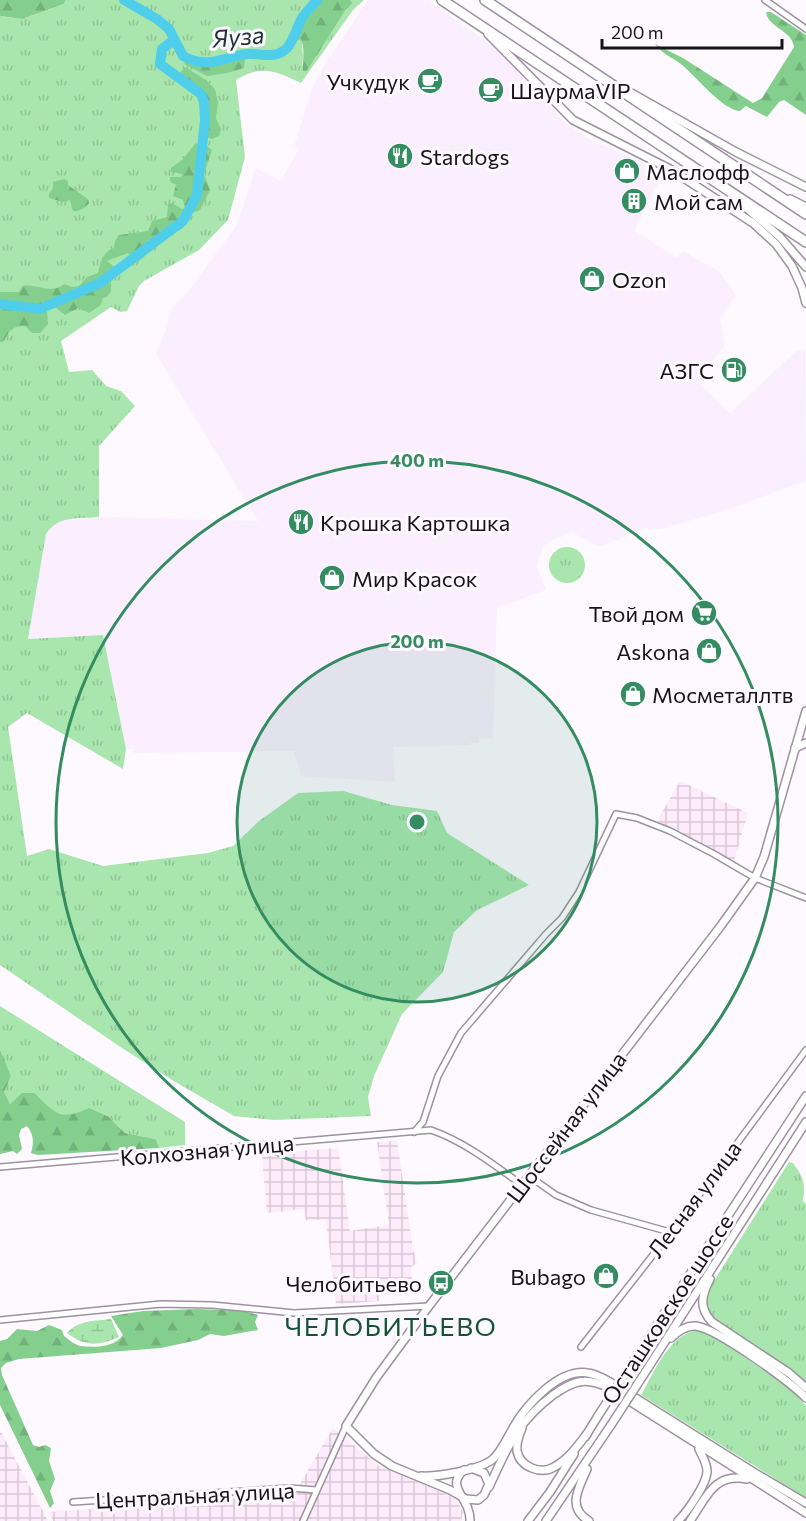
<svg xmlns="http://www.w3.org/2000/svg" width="806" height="1521" font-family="Commissioner,sans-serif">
  <defs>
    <pattern id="industrial-grid" width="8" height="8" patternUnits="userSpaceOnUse" patternTransform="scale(1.5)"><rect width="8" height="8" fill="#fdeafa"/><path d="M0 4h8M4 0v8" fill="none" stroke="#d8c8d6"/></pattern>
    <pattern id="grass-tufts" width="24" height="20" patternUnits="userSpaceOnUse" patternTransform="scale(1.5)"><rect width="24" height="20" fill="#a8e6ae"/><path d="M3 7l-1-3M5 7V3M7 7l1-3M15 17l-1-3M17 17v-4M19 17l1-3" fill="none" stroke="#90c495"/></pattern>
    <pattern id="forest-firs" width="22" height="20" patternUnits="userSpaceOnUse" patternTransform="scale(1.5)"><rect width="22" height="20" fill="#85cf8e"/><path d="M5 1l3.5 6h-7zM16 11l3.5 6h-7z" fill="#72b17a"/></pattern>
    <pattern id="wetland-marsh" width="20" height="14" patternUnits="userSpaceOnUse" patternTransform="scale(1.5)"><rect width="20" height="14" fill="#a8e6ae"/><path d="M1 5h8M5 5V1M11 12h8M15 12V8" fill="none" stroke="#90c495"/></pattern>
  </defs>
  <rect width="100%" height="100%" fill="#fdf9ff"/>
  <path fill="#fbeeff" d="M368,0H427L496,48L563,121L592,141L636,159L663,175L634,230L677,258L683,251L720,272L736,295L720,318L725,346L696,380L730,413L795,352L805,349L806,481L724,511L660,529L645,528L600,547L573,533L554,539L543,546L537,566L546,590L497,608L493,738L479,739V743H470V745L393,747L395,782L301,776L294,751L134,753L133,749H126L103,635L28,639L46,534L52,524L65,520L99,517L258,521L156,354L167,326L169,311L188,292L236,226L256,168L281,181L298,150L294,147L311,91L320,72Z"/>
  <g fill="url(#industrial-grid)">
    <path d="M680,781L748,813L734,861L657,821Z"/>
    <path d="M397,1141L413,1249L417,1263L411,1267L413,1288L379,1291V1301L336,1304L326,1219L306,1221L304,1209L267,1213L262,1154L338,1148L350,1231L389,1225L377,1142Z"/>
    <path d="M333,1428L379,1466L455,1498L463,1512L461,1521H53L49,1512L294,1494Z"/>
    <path d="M0,1430L48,1521H0Z"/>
  </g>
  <g fill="url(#grass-tufts)">
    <path d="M66,0H322C311,12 301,23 302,40C302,49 304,55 302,65L307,71L345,11L353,3L350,0H364L353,10L301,83C276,71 261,64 236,80L245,157L228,220L199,250L144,281L139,286L127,311L120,312L111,307L61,341L69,372L92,370L106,386L121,391L135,406L99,446V517C79,519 58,515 46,534L28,639L103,635L126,749L123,769L27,713L8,727L27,856L49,849L103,866L208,853L233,846L259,821L298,793L343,791L392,805L437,811L447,833L529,885L477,910L454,932L443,972L402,1014L374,1076L368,1097L371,1116L274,1120L234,1116L172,1080L119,1046L0,965V16L22,19L64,4Z"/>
    <circle cx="567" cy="565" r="18"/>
    <path d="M0,1006L185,1122V1145L159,1148L156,1139L125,1133L109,1117L73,1116L53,1112L35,1093L10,1104L3,1092L11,1076L0,1049Z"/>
    <path d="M789,1162L793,1163C803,1176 806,1185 803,1201L806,1204V1385L715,1320C705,1308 705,1301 710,1287Z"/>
    <path d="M697,1330L714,1336L792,1390L806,1406V1498L641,1395C655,1371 668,1336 697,1330Z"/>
  </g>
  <g fill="url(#forest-firs)">
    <path d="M0,0H66L64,4L22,19L0,16Z"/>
    <path d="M322,0H350L353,3L345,11L307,71H303C302,58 307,47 298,35L305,19Z"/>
    <path d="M766,12H771L806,35V115L784,100L779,102L767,117L746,106L740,111C722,110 696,76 681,64C673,58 661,53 655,44L683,58L753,103L762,98L794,47C792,30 768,28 766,12Z"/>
    <path d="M245,58L244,68L227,73L207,76L184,64L186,60C212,68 219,66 245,58Z"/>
    <path d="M185,67L206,80L215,89L218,102L216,118L221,130L219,136L212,139L206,137C211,99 209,96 179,74Z"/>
    <path d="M196,143L207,146L212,150L204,174L210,190L200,210L190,214L183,228L180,230L169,227L163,230L158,241L148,240L145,256L139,261L132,259L128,253L107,261L116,268L111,279V291L107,297L103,298L101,305L89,313L78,308L65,315L51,304L47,309L48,324L40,333H32L25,326C13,325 8,332 3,342H0V292H19L22,286C36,283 51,295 64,284L72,287L79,286L87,277L98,273C101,261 102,253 114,248L115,241L119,235L148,231L152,221L167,217L168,204L172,203L182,209L185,208L183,200L173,196L176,185L170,181V177H181L182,174L171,172V168L182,160Z"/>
    <path d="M64,179L68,181V185L88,199L89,203C86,208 79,212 73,211L70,200L63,202L49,198V194L53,188V182Z"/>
    <path d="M0,1049L11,1076L4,1092L10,1104L22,1093H35C55,1114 61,1121 89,1108L109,1117L125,1133L156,1139L159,1148L38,1155L31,1153C34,1142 34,1135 27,1126L21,1129L19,1135L22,1149L17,1154L13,1151L0,1154Z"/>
    <path d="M197,1309L245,1311L258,1315L255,1322L258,1330L224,1336L210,1334L198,1340L161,1348L19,1359L6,1363L1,1368L2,1375L33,1445L39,1447L45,1445L51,1448L49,1461L55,1479L50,1491L54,1503L50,1508L0,1405V1341L7,1339L17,1329L37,1331L49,1325L62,1330L64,1336C69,1340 75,1345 81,1346C95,1348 115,1347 123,1335L111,1316L143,1311Z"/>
  </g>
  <path fill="url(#wetland-marsh)" d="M111,1319L119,1337C98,1346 86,1347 67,1333C78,1320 95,1321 111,1319Z"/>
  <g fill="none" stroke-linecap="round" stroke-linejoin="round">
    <g stroke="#4fceeb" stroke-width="10">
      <path d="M124,0L157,19L169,29L183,56C208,70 222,57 247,54C261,53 275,60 287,48C294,40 297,27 302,18C306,12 312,6 317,0"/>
      <path d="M0,304L40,309L100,283L183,221L197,195L205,120L204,102L201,94L160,64L162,49L174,40"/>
    </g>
    <g stroke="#9d92a0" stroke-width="8">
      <g id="street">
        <path d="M765,0L806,29"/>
        <path d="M414,1132L423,1122L438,1076L461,1033L546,934L562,918L579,892L616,814L637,818L670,831L714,854L755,878L806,898"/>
        <path d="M0,1167L431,1130C465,1142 493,1164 522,1185"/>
        <path d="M529,1176L556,1195L591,1210L670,1232"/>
        <path d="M0,1320L161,1304L212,1305L294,1313L429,1306"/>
        <path d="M581,1347L685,1214L806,1050"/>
        <path d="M73,1502L290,1488L316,1490"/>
        <path d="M303,1521L346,1426"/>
      </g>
    </g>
    <g stroke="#9d92a0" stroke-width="10">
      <g id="secondary">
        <path d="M488,34L573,120L670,169L753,223L776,244L792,266L802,288L806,303"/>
        <path d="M628,91L736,152L806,187"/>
        <path d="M790,199L806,207"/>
        <path d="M742,204L780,237L806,267"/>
        <path d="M795,748L806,743"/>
        <path d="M710,1279C701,1296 699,1308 712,1322L789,1373L806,1388"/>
        <path d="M671,1338C678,1331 686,1325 696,1326C718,1329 789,1381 806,1398"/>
        <path d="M634,1360L806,1096"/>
        <path d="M648,1368L806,1122"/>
        <path d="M522,1428C519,1435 516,1444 517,1451C520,1467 541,1475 554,1467C568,1460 578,1445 587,1434"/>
        <path d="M585,1437L598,1416"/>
        <path d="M471,1468L484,1473L489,1484L484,1495L478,1500L466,1499L450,1490L392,1466L374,1454L346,1426L376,1378L429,1306L720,927L755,878L764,857L806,711"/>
        <path d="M587,1469C579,1488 566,1507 589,1521"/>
        <path d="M464,1470C444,1487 471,1498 470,1521"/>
        <path d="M421,1476C438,1477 480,1470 493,1459C502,1451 507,1438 513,1428C526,1405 559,1368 588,1373C596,1374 603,1378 610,1382L755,1473L806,1503"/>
        <path d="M489,1487C507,1448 517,1422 553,1395C573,1381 585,1376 609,1388L806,1513"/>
        <path d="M528,1521L550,1492L574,1454"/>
        <path d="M546,1521L611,1425"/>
        <path d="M678,1521C687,1512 707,1484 707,1471C707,1463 702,1456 699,1449"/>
        <path d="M690,1521C707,1497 713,1473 747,1479"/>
      </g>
    </g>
    <g stroke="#9d92a0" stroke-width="12">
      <g id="highway">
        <path d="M442,0L806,242"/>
        <path d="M485,0L806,214"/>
      </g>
    </g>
    <use href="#street" stroke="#fff" stroke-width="5"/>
    <use href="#secondary" stroke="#fff" stroke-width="7"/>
    <use href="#highway" stroke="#fff" stroke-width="9"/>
    <g stroke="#9d92a0" stroke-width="10" stroke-linecap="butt">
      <g id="secondary-bridge">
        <path d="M598,1416L634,1360"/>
        <path d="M611,1425L648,1368"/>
      </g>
    </g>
    <use href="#secondary-bridge" stroke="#fff" stroke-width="7"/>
  </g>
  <circle cx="417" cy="822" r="180" fill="#348c61" fill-opacity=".12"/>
  <g fill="none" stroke="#348c61" stroke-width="3">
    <circle cx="417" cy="822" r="180"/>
    <circle cx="417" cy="822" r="361"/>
  </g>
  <defs>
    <g id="cafe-disc" transform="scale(1.35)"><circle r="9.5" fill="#348c61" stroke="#fdf9ff"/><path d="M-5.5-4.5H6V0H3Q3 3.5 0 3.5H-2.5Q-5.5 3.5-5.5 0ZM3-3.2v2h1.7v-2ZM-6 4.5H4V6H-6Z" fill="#fff"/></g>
    <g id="restaurant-disc" transform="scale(1.35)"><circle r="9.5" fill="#348c61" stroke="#fdf9ff"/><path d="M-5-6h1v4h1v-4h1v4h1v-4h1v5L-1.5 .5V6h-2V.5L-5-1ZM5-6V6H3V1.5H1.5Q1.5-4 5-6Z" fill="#fff"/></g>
    <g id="shop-disc" transform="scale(1.35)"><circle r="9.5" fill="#348c61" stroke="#fdf9ff"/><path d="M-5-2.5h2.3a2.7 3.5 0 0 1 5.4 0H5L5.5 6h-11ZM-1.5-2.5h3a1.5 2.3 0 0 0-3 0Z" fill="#fff"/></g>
    <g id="building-disc" transform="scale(1.35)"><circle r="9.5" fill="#348c61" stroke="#fdf9ff"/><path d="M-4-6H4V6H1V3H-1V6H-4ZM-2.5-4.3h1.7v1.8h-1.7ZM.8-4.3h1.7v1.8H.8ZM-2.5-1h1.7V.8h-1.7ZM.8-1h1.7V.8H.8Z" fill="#fff"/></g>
    <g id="fuel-disc" transform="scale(1.35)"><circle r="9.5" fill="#348c61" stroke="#fdf9ff"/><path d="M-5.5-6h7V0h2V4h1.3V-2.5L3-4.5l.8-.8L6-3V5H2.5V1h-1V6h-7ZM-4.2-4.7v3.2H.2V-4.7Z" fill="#fff"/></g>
    <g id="supermarket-disc" transform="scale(1.35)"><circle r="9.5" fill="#348c61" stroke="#fdf9ff"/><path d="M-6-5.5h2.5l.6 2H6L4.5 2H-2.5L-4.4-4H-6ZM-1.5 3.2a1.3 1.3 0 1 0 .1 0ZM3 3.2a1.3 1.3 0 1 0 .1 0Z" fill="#fff"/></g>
    <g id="bus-disc" transform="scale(1.35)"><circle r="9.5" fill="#348c61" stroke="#fdf9ff"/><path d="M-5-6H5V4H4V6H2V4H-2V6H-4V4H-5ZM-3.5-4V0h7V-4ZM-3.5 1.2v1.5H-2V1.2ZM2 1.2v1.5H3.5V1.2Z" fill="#fff"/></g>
  </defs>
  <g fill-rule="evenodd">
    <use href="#cafe-disc" x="430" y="81"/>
    <use href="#cafe-disc" x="491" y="90"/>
    <use href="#restaurant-disc" x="400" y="156"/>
    <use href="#shop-disc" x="627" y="171"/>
    <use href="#building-disc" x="634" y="201"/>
    <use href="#shop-disc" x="592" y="279"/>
    <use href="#fuel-disc" x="734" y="370"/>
    <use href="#restaurant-disc" x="301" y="522"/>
    <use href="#shop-disc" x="332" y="578"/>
    <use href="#supermarket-disc" x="704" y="613"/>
    <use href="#shop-disc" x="709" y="651"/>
    <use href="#shop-disc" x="633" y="694"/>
    <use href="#shop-disc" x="606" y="1276"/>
    <use href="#bus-disc" x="441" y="1283"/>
  </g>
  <g text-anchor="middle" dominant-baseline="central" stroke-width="6" stroke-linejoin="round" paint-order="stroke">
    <g font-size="22" fill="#171318" stroke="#fdf9ff" text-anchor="start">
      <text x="410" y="81" text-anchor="end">Учкудук</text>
      <text x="510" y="90">ШаурмаVIP</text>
      <text x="420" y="156">Stardogs</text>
      <text x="646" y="171">Маслофф</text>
      <text x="654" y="201">Мой сам</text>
      <text x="612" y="279">Ozon</text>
      <text x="714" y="370" text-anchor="end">АЗГС</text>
      <text x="320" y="522">Крошка Картошка</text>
      <text x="352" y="578">Мир Красок</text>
      <text x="684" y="613" text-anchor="end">Твой дом</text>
      <text x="690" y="651" text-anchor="end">Askona</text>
      <text x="652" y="694">Мосметаллтв</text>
      <text x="586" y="1276" text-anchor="end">Bubago</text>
      <text x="422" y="1283" text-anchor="end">Челобитьево</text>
    </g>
    <g font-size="22" fill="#171318" stroke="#fdf9ff">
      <text transform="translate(566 1127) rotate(-53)">Шоссейная улица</text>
      <text transform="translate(207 1150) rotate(-5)">Колхозная улица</text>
      <text transform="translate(694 1199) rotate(-53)">Лесная улица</text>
      <text transform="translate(667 1309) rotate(-57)">Осташковское шоссе</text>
      <text transform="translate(195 1495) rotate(-3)">Центральная улица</text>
    </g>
    <g font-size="24" font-style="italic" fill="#1d3238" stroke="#fdf9ff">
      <text transform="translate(238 36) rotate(-5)">Яуза</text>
    </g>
    <g font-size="26" letter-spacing="1.5" fill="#145336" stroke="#fdf9ff">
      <text x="391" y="1325">ЧЕЛОБИТЬЕВО</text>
    </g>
  </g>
  <circle cx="417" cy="822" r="9" fill="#348c61" stroke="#fdf9ff" stroke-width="3"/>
  <g font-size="18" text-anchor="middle" font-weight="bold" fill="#348c61" stroke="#fdf9ff" stroke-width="6" stroke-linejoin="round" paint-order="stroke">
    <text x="417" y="467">400 m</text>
    <text x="417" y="648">200 m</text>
  </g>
  <path d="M602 39v9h180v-9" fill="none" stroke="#171318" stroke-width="3"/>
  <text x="611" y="39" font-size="18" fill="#171318" stroke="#fdf9ff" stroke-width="4.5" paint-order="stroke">200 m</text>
</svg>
